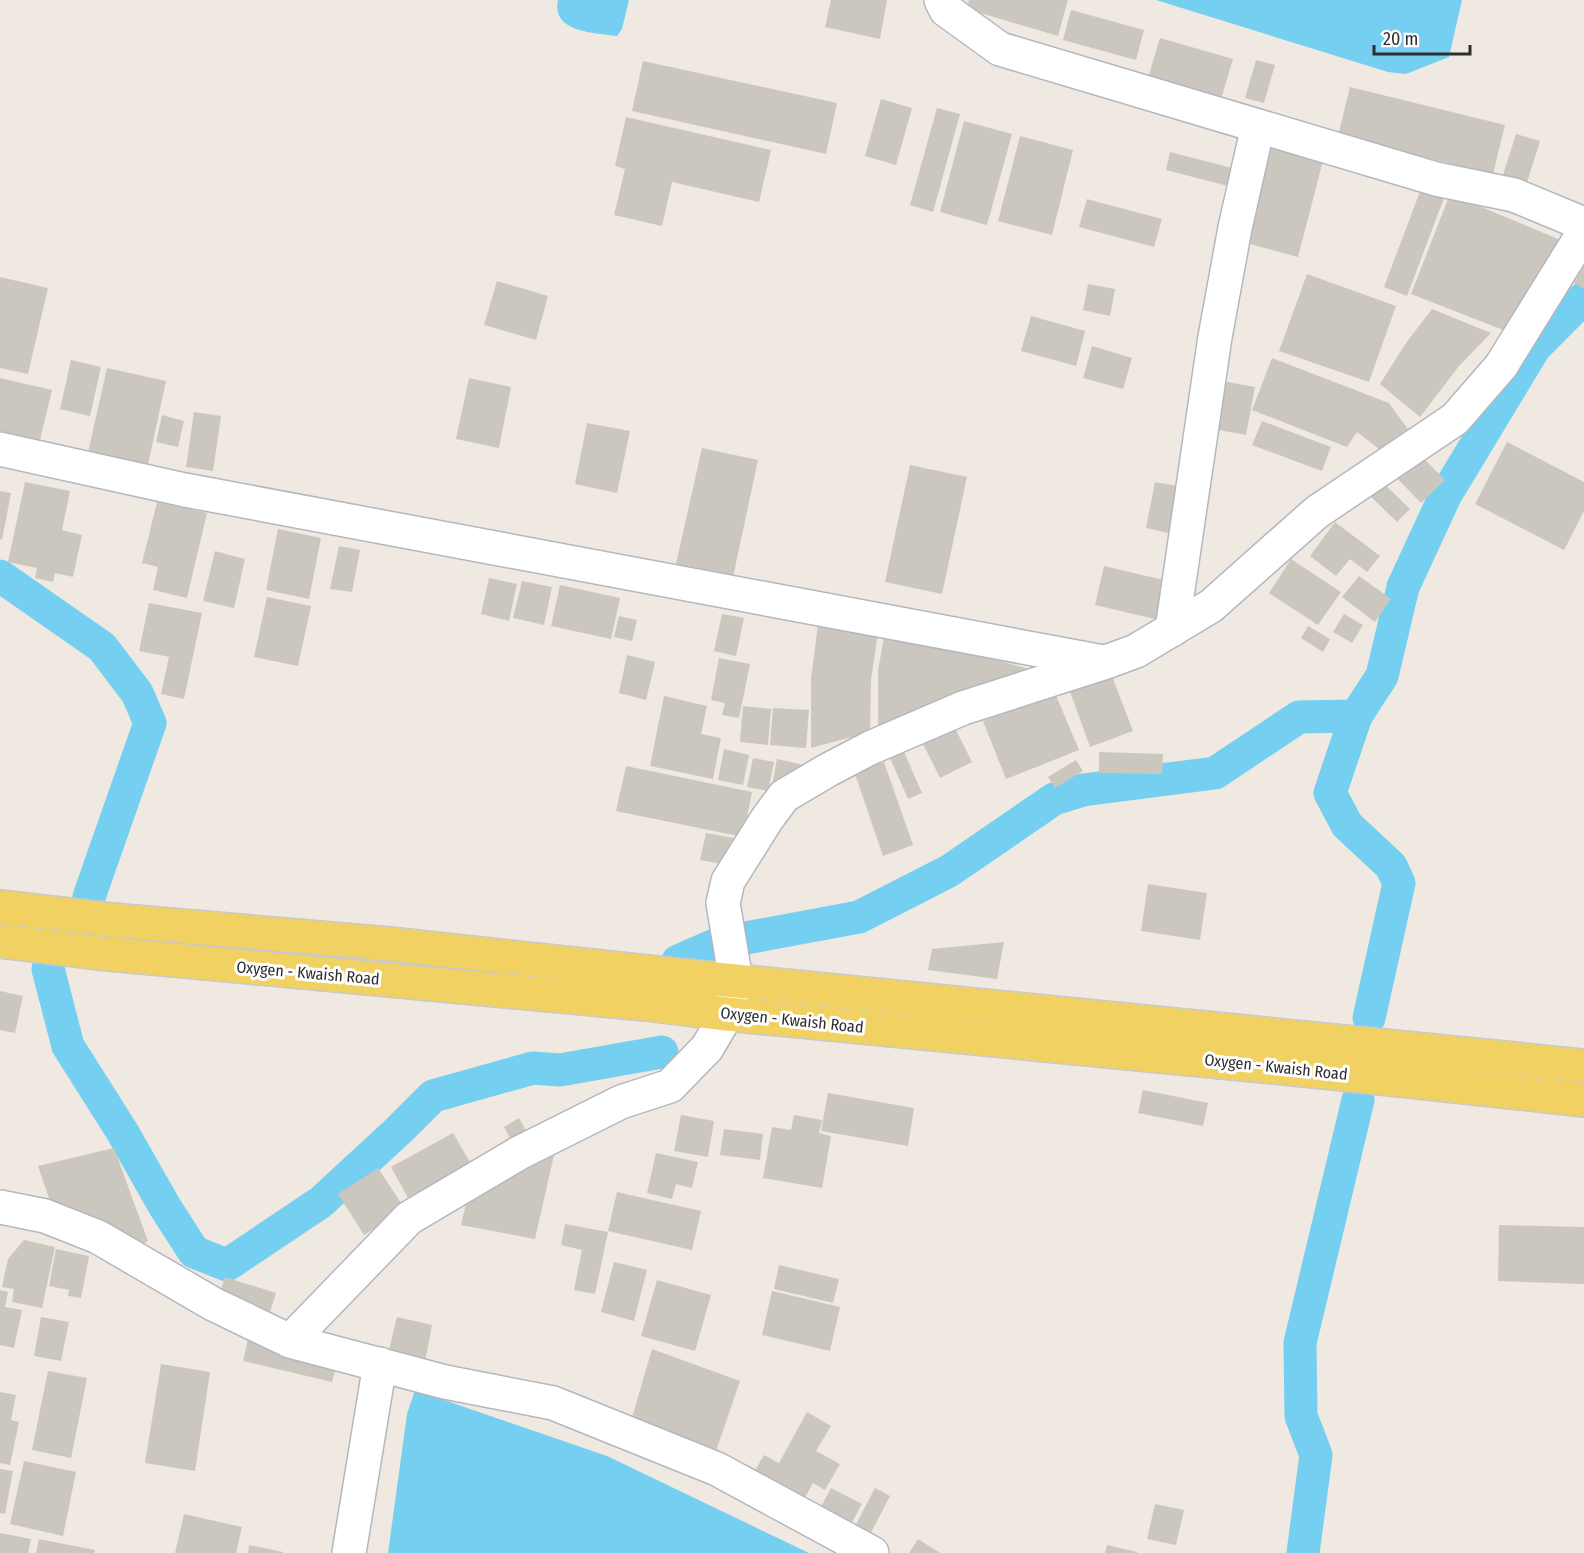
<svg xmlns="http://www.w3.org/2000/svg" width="1584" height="1553" font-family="'Fira Sans Condensed',sans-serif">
  <rect width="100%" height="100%" fill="#efe9e1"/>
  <g fill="#75cff0">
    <path d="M558,0H629L622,29L617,36C594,33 551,32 558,0Z"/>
    <path d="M1156,0H1462L1449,57L1406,74L1388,72Z"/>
    <path d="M415,1390L607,1456L809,1553H388L407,1414Z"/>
  </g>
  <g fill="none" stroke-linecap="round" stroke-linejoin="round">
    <g stroke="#75cff0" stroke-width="33">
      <path d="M0,576L102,647L137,693L150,723L89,897"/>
      <path d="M1356,716L1330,793L1347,825L1391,866L1399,883L1369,1018"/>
      <path d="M678,961L719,943L859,917L949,871L1054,799L1083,790L1215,773L1299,717L1356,716L1382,676L1403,587L1445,496L1535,347L1584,298"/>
      <path d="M48,969L68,1046L123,1133L165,1207L194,1252L227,1265L321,1202L400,1129L433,1096L533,1068L560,1070L662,1052"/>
      <path d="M1303,1553L1316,1455L1301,1416L1300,1343L1358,1100"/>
    </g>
  </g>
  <g fill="#cbc7bf">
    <path d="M831,0H887L880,39L825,27Z"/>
    <path d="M969,0H1068L1058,36L967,9Z"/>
    <path d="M1071,10L1144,30L1136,60L1063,40Z"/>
    <path d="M1160,38L1233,59L1221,99L1148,78Z"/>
    <path d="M1256,60L1275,65L1264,103L1245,98Z"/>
    <path d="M643,61L837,103L826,154L632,111Z"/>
    <path d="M1350,87L1505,125L1493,174L1338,136Z"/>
    <path d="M881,99L912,108L896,165L865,156Z"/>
    <path d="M937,108L960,114L933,212L910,205Z"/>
    <path d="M626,117L771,150L759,202L672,182L662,226L614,215L625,169L615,166Z"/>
    <path d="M964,121L1012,134L987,225L940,212Z"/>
    <path d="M1516,134L1540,141L1525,189L1501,181Z"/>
    <path d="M1020,136L1073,150L1052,235L998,221Z"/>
    <path d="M1266,137L1325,153L1298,257L1239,241Z"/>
    <path d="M1170,152L1236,169L1232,187L1166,170Z"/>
    <path d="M1421,189L1444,198L1407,296L1384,287Z"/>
    <path d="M1450,194L1563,241L1516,335L1411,294Z"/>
    <path d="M1087,199L1162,219L1154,247L1079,227Z"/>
    <path d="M1584,266V289L1574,283Z"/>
    <path d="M1307,274L1396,306L1369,382L1279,351Z"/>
    <path d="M0,277L48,288L28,374L0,368Z"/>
    <path d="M497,281L548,296L536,340L484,325Z"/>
    <path d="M1088,284L1115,289L1110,316L1083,310Z"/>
    <path d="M1432,309L1491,333L1459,366L1420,417L1380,384L1406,343Z"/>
    <path d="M1031,316L1085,331L1076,366L1021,351Z"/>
    <path d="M1092,346L1132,358L1123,389L1083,378Z"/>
    <path d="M1272,358L1389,403L1410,432L1383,452L1357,432L1347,447L1252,410Z"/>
    <path d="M71,360L101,367L90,416L60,409Z"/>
    <path d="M107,368L166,381L147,469L87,457Z"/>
    <path d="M0,378L52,390L40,440L0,431Z"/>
    <path d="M469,378L511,387L499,448L456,439Z"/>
    <path d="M1217,380L1255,387L1246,435L1208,428Z"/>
    <path d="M194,412L221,416L213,471L186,467Z"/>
    <path d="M162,415L184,421L178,447L156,442Z"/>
    <path d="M1262,421L1331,447L1322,471L1252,445Z"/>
    <path d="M587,423L630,431L617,493L575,484Z"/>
    <path d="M1507,442L1584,482V511L1564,550L1475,504Z"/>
    <path d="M702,448L758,460L733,577L676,564Z"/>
    <path d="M1417,452L1445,480L1421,503L1394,475Z"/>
    <path d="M910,465L967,477L942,594L885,582Z"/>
    <path d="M1378,478L1410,509L1397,522L1366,492Z"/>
    <path d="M25,482L70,491L62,530L82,535L73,577L55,573L53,582L35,578L37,568L8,562Z"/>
    <path d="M1155,482L1188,488L1177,535L1146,528Z"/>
    <path d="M0,491L11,493L2,540L0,539Z"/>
    <path d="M157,502L207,513L187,598L153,590L158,567L142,563Z"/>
    <path d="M1335,522L1380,556L1367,572L1350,559L1336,576L1310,556Z"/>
    <path d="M278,529L321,538L309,599L266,590Z"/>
    <path d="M339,546L360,550L352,592L330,589Z"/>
    <path d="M215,551L245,559L234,608L203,601Z"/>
    <path d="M1291,559L1341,592L1318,625L1269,593Z"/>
    <path d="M1104,566L1168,581L1159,620L1095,605Z"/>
    <path d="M1359,576L1391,599L1375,622L1342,597Z"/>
    <path d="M489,578L517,584L509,621L481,614Z"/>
    <path d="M522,581L552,587L544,625L513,618Z"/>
    <path d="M560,585L620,598L611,639L551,626Z"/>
    <path d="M267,597L311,606L298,666L254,657Z"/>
    <path d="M149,603L202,613L184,699L161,694L169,657L139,651Z"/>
    <path d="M722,614L744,618L736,656L714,651Z"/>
    <path d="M1344,614L1363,625L1352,643L1333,632Z"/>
    <path d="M619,616L637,620L632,641L614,637Z"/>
    <path d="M819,616L879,626L871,680L870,732L811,748V679Z"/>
    <path d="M1308,626L1330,639L1323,652L1301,638Z"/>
    <path d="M885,631L1033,670L878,732V671Z"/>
    <path d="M627,655L655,662L646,700L619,693Z"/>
    <path d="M719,658L750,664L739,718L722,715L725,703L711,700Z"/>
    <path d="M1110,671L1133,731L1090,747L1068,686Z"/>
    <path d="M1055,693L1079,750L1006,779L983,721Z"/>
    <path d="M664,696L707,706L701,734L721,738L713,779L650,766Z"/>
    <path d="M743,706L771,709L768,745L740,742Z"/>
    <path d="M773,708L809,710L806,748L770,745Z"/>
    <path d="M953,724L972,762L940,778L921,740Z"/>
    <path d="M724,749L749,755L743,785L718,780Z"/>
    <path d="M904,752L922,793L908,799L890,758Z"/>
    <path d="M1099,752L1163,754L1162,774L1099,773Z"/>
    <path d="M753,758L774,762L768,791L747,787Z"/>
    <path d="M777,759L804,765L800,785L771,791Z"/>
    <path d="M1076,760L1083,771L1055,788L1048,777Z"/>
    <path d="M884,762L913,845L883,856L854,771Z"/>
    <path d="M626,766L752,792L743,837L616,811Z"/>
    <path d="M706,833L739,839L733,866L700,860Z"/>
    <path d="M1148,884L1207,893L1200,940L1141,931Z"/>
    <path d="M1004,942L997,979L928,970L932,949Z"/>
    <path d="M0,991L23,996L15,1033L0,1030Z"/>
    <path d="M1143,1090L1208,1103L1203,1126L1138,1113Z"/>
    <path d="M828,1093L914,1108L908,1146L821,1131Z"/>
    <path d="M681,1115L714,1121L708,1157L674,1151Z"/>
    <path d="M794,1115L822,1120L819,1133L831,1136L822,1188L763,1178L772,1127L791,1130Z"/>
    <path d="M519,1118L529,1136L513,1144L504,1127Z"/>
    <path d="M724,1129L763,1134L760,1160L720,1155Z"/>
    <path d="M453,1133L471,1164L408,1198L391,1167Z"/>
    <path d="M114,1148L148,1241L135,1248L52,1207L38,1166Z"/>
    <path d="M542,1152L554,1155L535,1239L461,1225L468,1195Z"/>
    <path d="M656,1153L698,1162L692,1188L676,1184L672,1199L647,1193Z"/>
    <path d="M378,1168L405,1209L364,1235L338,1194Z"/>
    <path d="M617,1192L701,1211L692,1250L608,1231Z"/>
    <path d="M565,1224L608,1232L595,1294L574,1290L582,1250L561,1245Z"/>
    <path d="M1499,1225L1584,1227V1284L1498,1281Z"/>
    <path d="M24,1240L55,1247L42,1308L12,1302L14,1289L2,1287L8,1259Z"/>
    <path d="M56,1249L89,1256L81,1298L68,1296L69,1290L49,1286Z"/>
    <path d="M614,1262L647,1270L634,1321L601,1312Z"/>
    <path d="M779,1265L839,1279L833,1303L774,1289Z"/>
    <path d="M225,1277L276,1293L269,1315L218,1299Z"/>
    <path d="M657,1280L711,1295L695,1351L641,1336Z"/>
    <path d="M0,1290L8,1292L5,1307L22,1310L14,1348L0,1345Z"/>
    <path d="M772,1291L840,1307L830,1351L762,1335Z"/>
    <path d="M41,1317L69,1322L61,1361L34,1356Z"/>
    <path d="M397,1317L432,1325L425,1362L388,1354Z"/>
    <path d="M248,1339L338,1360L332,1382L243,1361Z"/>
    <path d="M652,1349L740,1381L714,1457L631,1421Z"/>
    <path d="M161,1364L210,1372L195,1471L145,1463Z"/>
    <path d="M48,1371L87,1378L71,1458L32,1450Z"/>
    <path d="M0,1392L16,1395L11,1420L19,1422L10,1465L0,1463Z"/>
    <path d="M807,1412L831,1426L816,1451L840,1464L825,1490L813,1483L803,1501L753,1474L764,1455L779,1463Z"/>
    <path d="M24,1461L76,1472L63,1536L10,1524Z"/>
    <path d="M0,1469L13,1471L5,1514L0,1513Z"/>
    <path d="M831,1488L862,1504L847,1531L817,1514Z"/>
    <path d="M875,1488L890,1496L865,1544L850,1536Z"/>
    <path d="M1155,1504L1184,1510L1176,1545L1147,1539Z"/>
    <path d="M184,1514L242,1527L236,1553H175Z"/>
    <path d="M0,1533L31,1539L28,1553H0Z"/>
    <path d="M39,1539L95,1550L94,1553H36Z"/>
    <path d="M918,1539L940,1553H909Z"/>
    <path d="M249,1545L283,1552V1553H248Z"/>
    <path d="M1107,1545L1137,1552V1553H1105Z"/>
  </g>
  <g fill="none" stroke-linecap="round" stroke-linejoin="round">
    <g stroke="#b4b7c1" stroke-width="36">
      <g id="minor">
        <path d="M941,0L946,10L1000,49L1436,179L1514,195L1584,224"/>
        <path d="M0,449L185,490L1103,662"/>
        <path d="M1172,630L1215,337L1235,228L1258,126"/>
        <path d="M0,1207L45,1216L98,1237L213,1304L290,1341L445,1382L553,1403L717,1469L872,1553"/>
        <path d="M290,1341L409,1218L519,1153L621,1102L670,1086L707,1048L727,1014L736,981L723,903L728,881L767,819L784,796L828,770L870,748L963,708L1106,662L1136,651L1211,606L1317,512L1455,419L1501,366L1584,232"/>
        <path d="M349,1553L380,1364"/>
      </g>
    </g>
    <g stroke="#c9c9c9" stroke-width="36">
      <g id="major">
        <path d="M0,907L112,920L390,944L657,973L1584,1066"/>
        <path d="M0,941L98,953L646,1004L727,1014L1334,1073L1584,1100"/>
      </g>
    </g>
    <use href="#minor" stroke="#fff" stroke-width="33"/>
    <use href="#major" stroke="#f2d163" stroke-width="33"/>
  </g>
  <g text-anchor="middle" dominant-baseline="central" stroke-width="6" stroke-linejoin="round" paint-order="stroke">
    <g font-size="16" fill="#2e2e2e" stroke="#fff">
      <text transform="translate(308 973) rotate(5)">Oxygen - Kwaish Road</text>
      <text transform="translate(792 1020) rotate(6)">Oxygen - Kwaish Road</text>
      <text transform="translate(1276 1067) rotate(6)">Oxygen - Kwaish Road</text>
    </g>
  </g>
  <path d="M1374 45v9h96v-9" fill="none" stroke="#2e2e2e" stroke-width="3"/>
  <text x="1383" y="45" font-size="18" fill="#2e2e2e" stroke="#ffffff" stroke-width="4.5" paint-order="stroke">20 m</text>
</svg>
